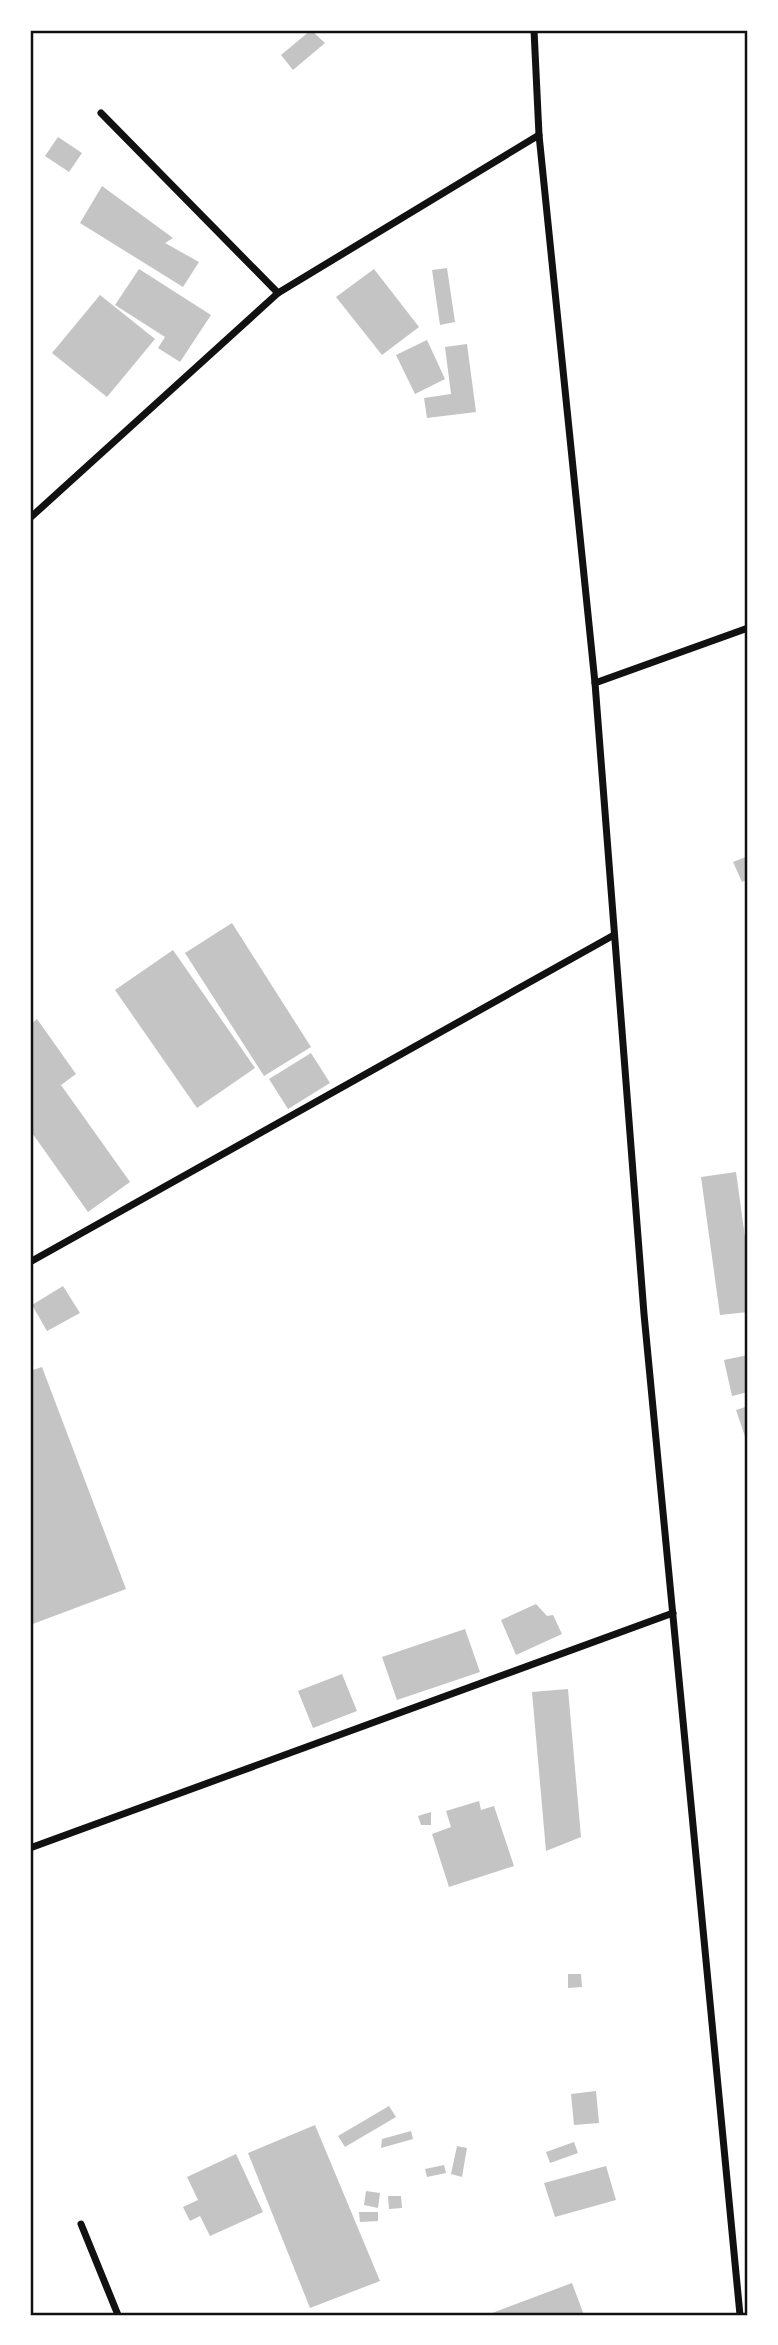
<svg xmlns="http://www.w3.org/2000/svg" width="778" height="2345" font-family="'Noto Serif',serif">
  <rect width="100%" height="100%" fill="#fff"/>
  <g fill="#c4c4c4">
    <path d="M311,30L325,43L293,70L281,55Z"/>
    <path d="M58,137L82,153L69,172L45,156Z"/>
    <path d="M102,186L173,238L165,243L199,262L183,287L80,223Z"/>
    <path d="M447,268L455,322L440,325L432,270Z"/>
    <path d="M139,269L211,315L180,362L158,348L165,337L115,305Z"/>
    <path d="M374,269L419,327L382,355L336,297Z"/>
    <path d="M100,295L155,339L107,397L52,353Z"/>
    <path d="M427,340L445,379L415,394L396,355Z"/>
    <path d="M467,344L476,412L427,418L424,398L451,394L445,347Z"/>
    <path d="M748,856V879L742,882L733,862Z"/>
    <path d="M232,923L311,1047L264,1076L185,953Z"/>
    <path d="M173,950L255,1068L197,1108L115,990Z"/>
    <path d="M37,1019L76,1074L61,1085L130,1182L88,1212L30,1130V1025Z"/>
    <path d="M311,1053L330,1083L288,1109L269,1079Z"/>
    <path d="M736,1172L748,1259V1312L720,1315L701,1177Z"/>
    <path d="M63,1286L80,1313L47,1331L32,1305Z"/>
    <path d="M748,1355V1392L732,1396L724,1360Z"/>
    <path d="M42,1367L126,1589L30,1625V1371Z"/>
    <path d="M748,1406V1445L736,1410Z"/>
    <path d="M536,1604L547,1616L553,1615L562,1634L516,1655L501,1620Z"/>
    <path d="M465,1629L480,1672L397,1700L382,1657Z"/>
    <path d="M342,1674L357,1711L313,1728L298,1691Z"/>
    <path d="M568,1689L581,1837L546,1851L532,1692Z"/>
    <path d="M479,1801L481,1810L494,1806L514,1866L449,1887L432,1834L451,1827L446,1811Z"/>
    <path d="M431,1812V1825H421L418,1816Z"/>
    <path d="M568,1974H581L582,1987L568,1988Z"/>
    <path d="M596,2091L599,2123L574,2125L571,2094Z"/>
    <path d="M389,2106L396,2117L345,2147L338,2136Z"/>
    <path d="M315,2125L380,2281L310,2308L248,2153Z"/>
    <path d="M411,2131L413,2139L381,2148L382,2139Z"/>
    <path d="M574,2142L578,2153L550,2163L546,2152Z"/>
    <path d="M457,2146L467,2148L462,2177L451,2174Z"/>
    <path d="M236,2154L263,2212L210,2236L200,2216L190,2221L183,2207L198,2200L187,2177Z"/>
    <path d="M444,2165L446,2173L427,2177L425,2169Z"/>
    <path d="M606,2166L616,2200L555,2217L544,2183Z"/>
    <path d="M366,2191L380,2193L378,2208L364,2205Z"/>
    <path d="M388,2196H401L402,2208L389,2209Z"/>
    <path d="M359,2212H378V2221L360,2222Z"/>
    <path d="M572,2283L584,2315H487Z"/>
  </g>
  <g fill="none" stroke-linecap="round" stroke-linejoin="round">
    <g stroke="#111" stroke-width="7">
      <path d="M534,30L539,135L595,683L644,1314L740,2315"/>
      <path d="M101,113L278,293L539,135"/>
      <path d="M30,518L278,293"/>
      <path d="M595,683L748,628"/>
      <path d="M30,1262L614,935"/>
      <path d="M30,1848L673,1613"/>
      <path d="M81,2224L118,2315"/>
    </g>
  </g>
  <rect width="778" height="2345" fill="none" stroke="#ffffff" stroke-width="63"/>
  <rect x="32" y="32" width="714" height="2282" fill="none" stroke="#111" stroke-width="2.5"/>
</svg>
